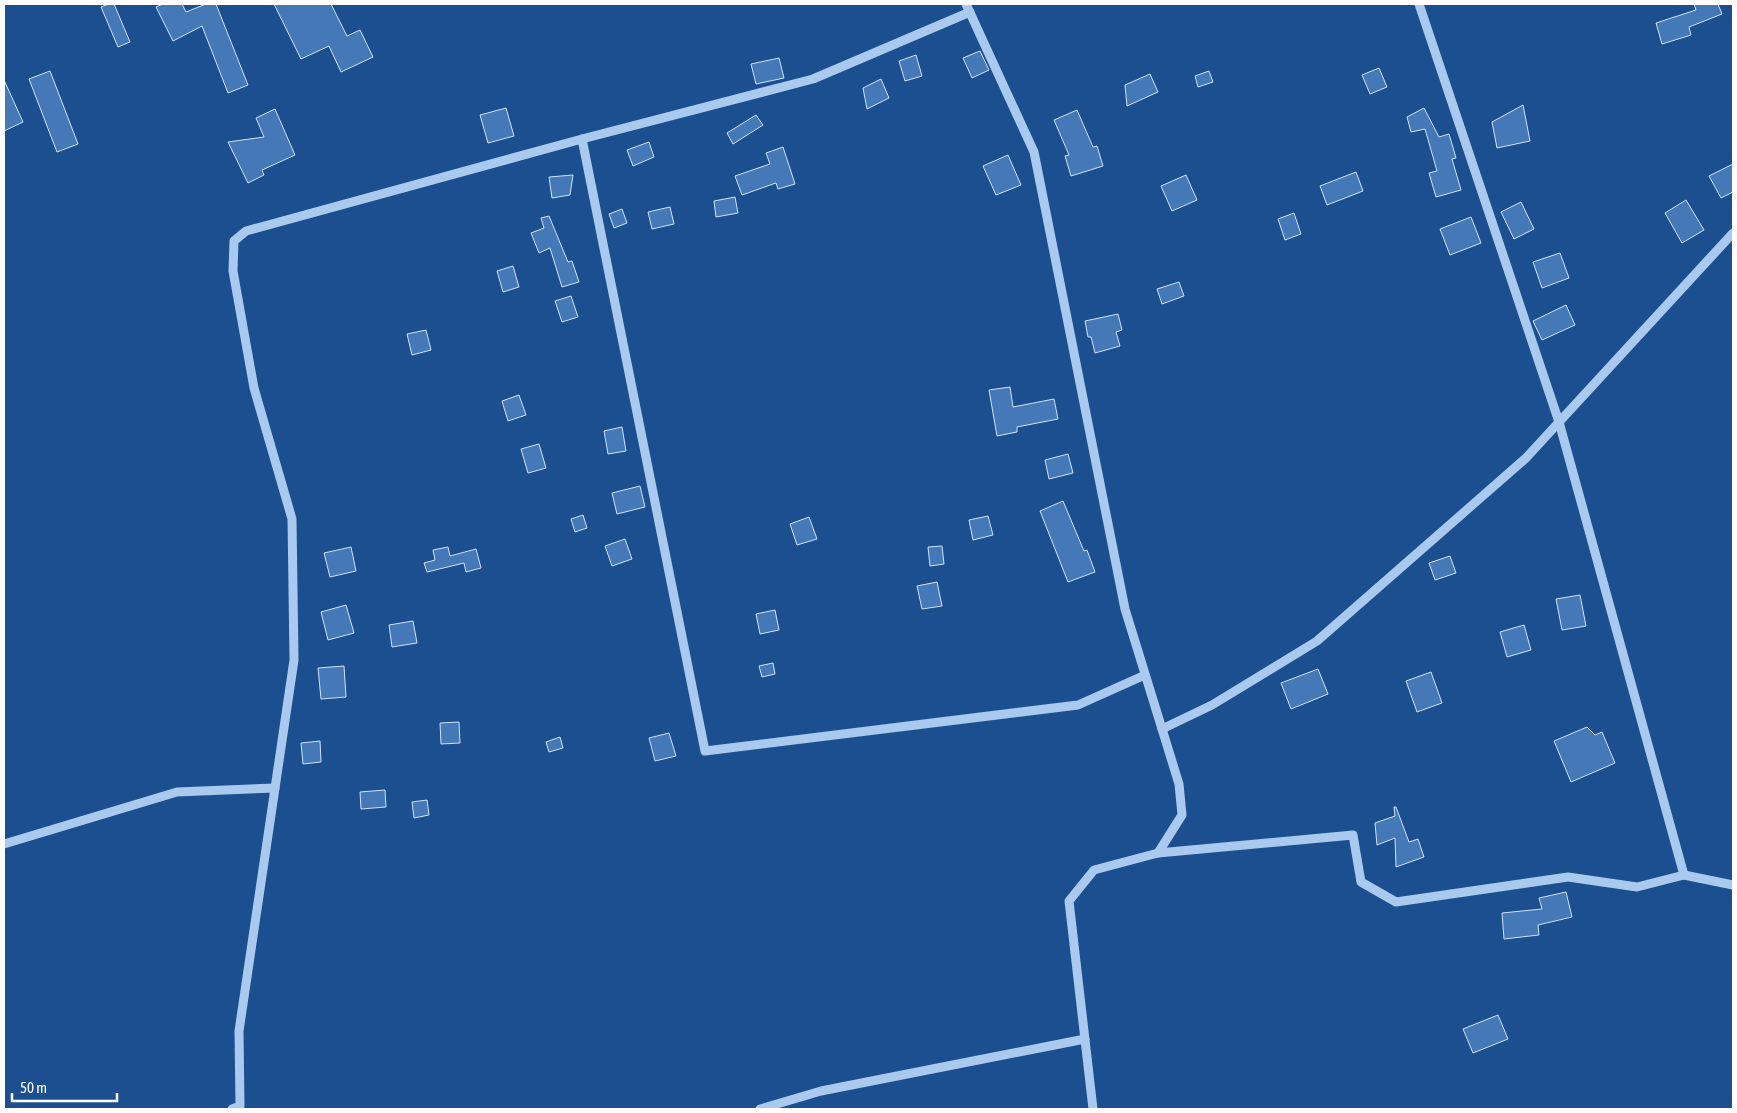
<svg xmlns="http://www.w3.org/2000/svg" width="1737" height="1113" font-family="'Asap Condensed',sans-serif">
  <rect width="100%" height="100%" fill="#1b4f8f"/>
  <g fill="#4478b7" stroke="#cfe3fa">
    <path d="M109,4H114L130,42L118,47L101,7Z"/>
    <path d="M163,4H182L186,12L206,4H216L248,85L228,93L202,26L173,41L156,7Z"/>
    <path d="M274,4H331L347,36L360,30L373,57L341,72L329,46L301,59Z"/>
    <path d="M1694,4H1718L1722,14L1689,27L1691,35L1662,44L1656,23L1696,10Z"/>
    <path d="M980,51L989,70L972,78L963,58Z"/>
    <path d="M916,55L922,76L905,81L899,61Z"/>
    <path d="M779,58L784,78L756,84L751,64Z"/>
    <path d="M1379,68L1387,87L1370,94L1362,75Z"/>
    <path d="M50,71L78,144L57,152L29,79Z"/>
    <path d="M1209,71L1213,82L1198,87L1195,76Z"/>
    <path d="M1150,74L1158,92L1127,106L1125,85Z"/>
    <path d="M881,79L889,98L867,109L863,88Z"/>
    <path d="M4,80L23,122L4,131Z"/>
    <path d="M1523,105L1530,141L1497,148L1492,122Z"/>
    <path d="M506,108L514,136L488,143L480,115Z"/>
    <path d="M1424,108L1439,137L1449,134L1456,158L1452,159L1461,190L1436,197L1429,173L1437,171L1425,129L1411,132L1407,117Z"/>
    <path d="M275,109L295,155L262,170L264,175L248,183L228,142L264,137L256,118Z"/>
    <path d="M1077,110L1093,147L1097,146L1103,166L1071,176L1065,156L1069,155L1054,120Z"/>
    <path d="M756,115L763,125L733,144L727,133Z"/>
    <path d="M649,142L654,157L633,166L627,150Z"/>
    <path d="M783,147L795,184L778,189L776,183L742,195L735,176L770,164L766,153Z"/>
    <path d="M1008,155L1021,185L996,195L983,166Z"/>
    <path d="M1733,164V192L1721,198L1709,176Z"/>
    <path d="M1356,172L1363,191L1327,205L1320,186Z"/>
    <path d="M573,175L570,195L552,198L549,177Z"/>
    <path d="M1186,175L1197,200L1172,211L1161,186Z"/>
    <path d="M735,197L738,213L716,217L714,201Z"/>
    <path d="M1686,200L1704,230L1682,243L1665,213Z"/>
    <path d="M1521,202L1534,229L1514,239L1501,212Z"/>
    <path d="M670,207L674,224L652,229L648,212Z"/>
    <path d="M622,209L627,223L614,228L609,214Z"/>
    <path d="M1294,213L1301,234L1285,240L1278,219Z"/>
    <path d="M549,216L568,262L572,261L579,282L562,287L550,248L539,253L531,233L544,228L541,218Z"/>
    <path d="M1471,217L1481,243L1450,255L1440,229Z"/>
    <path d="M1560,253L1569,278L1542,288L1533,262Z"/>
    <path d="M513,266L519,287L503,292L497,271Z"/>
    <path d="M1179,282L1184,296L1162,304L1157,289Z"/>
    <path d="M571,296L578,317L562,322L555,301Z"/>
    <path d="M1566,305L1575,325L1542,340L1533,321Z"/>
    <path d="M1118,314L1122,330L1116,332L1120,346L1095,353L1091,337H1088L1085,321Z"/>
    <path d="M426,330L431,350L412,355L407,334Z"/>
    <path d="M1010,387L1013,407L1054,399L1058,419L1017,427V432L997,436L989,390Z"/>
    <path d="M519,395L526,415L508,421L502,401Z"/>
    <path d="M622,427L626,451L608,454L604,431Z"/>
    <path d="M539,444L546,468L528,473L521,449Z"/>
    <path d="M1068,454L1073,473L1049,479L1045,460Z"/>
    <path d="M640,486L645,507L617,514L612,493Z"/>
    <path d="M1063,501L1084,551L1087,550L1095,572L1068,582L1040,511Z"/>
    <path d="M583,515L587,528L575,532L571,519Z"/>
    <path d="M988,516L993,535L973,540L969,520Z"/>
    <path d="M809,517L817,539L797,545L790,524Z"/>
    <path d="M625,539L632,559L612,566L605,546Z"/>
    <path d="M942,546L944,564L930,566L928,547Z"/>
    <path d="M351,547L356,571L330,577L324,553Z"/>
    <path d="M448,547L450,556L476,549L481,568L466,572L464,563L427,572L424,563L435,560L433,550Z"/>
    <path d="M1450,556L1456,573L1435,580L1429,563Z"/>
    <path d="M937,582L942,606L922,609L917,586Z"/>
    <path d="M1580,595L1586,626L1562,630L1556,599Z"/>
    <path d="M346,605L354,633L328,640L321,612Z"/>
    <path d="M775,610L779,630L760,634L756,614Z"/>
    <path d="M413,621L417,643L392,647L389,625Z"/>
    <path d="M1524,625L1531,650L1507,657L1500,632Z"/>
    <path d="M773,663L775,674L762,677L759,666Z"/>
    <path d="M344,666L346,697L321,699L318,668Z"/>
    <path d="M1318,669L1328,694L1291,709L1281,683Z"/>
    <path d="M1431,672L1442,703L1417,712L1406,681Z"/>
    <path d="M459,722L460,743L441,744L440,723Z"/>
    <path d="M1587,727L1595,735L1602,732L1615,763L1571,782L1554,741Z"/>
    <path d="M669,733L676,756L655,761L649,738Z"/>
    <path d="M560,737L563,748L549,752L546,742Z"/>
    <path d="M320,741L321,762L303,764L301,743Z"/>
    <path d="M385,790L386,807L361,809L360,792Z"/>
    <path d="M427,800L429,815L414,818L412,802Z"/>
    <path d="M1394,807H1396L1409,842L1418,839L1424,857L1396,867L1395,838L1377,845L1375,823L1395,816Z"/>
    <path d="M1566,892L1572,917L1538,925L1539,935L1504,939L1502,913L1542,909L1539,898Z"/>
    <path d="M1498,1015L1508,1039L1473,1053L1463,1029Z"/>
  </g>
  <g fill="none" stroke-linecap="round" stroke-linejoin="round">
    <g stroke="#a9c9ee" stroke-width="9">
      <path d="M966,4L1034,152L1125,609L1179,784L1182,815L1158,853L1094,870L1069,901L1093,1109"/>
      <path d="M1419,4L1559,422L1684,875"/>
      <path d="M582,139L705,751L1078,705L1145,675"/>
      <path d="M1162,729L1212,705L1317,641L1526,458L1733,233"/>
      <path d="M4,844L177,792L275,788"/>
      <path d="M1158,853L1353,835L1361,882L1396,902L1568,877L1637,887L1684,875L1733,885"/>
      <path d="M232,1109L240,1106L239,1031L294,660L292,519L254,388L233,271L234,241L246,231L582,139L813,79L970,12"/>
      <path d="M760,1109L821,1091L1085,1039"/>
    </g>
  </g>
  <rect width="1737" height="1113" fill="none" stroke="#ffffff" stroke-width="10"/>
  <path d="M12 1093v8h105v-8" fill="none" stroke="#ffffff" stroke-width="2.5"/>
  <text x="20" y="1093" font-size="15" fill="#ffffff" stroke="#1b4f8f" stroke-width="4" paint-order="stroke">50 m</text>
</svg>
